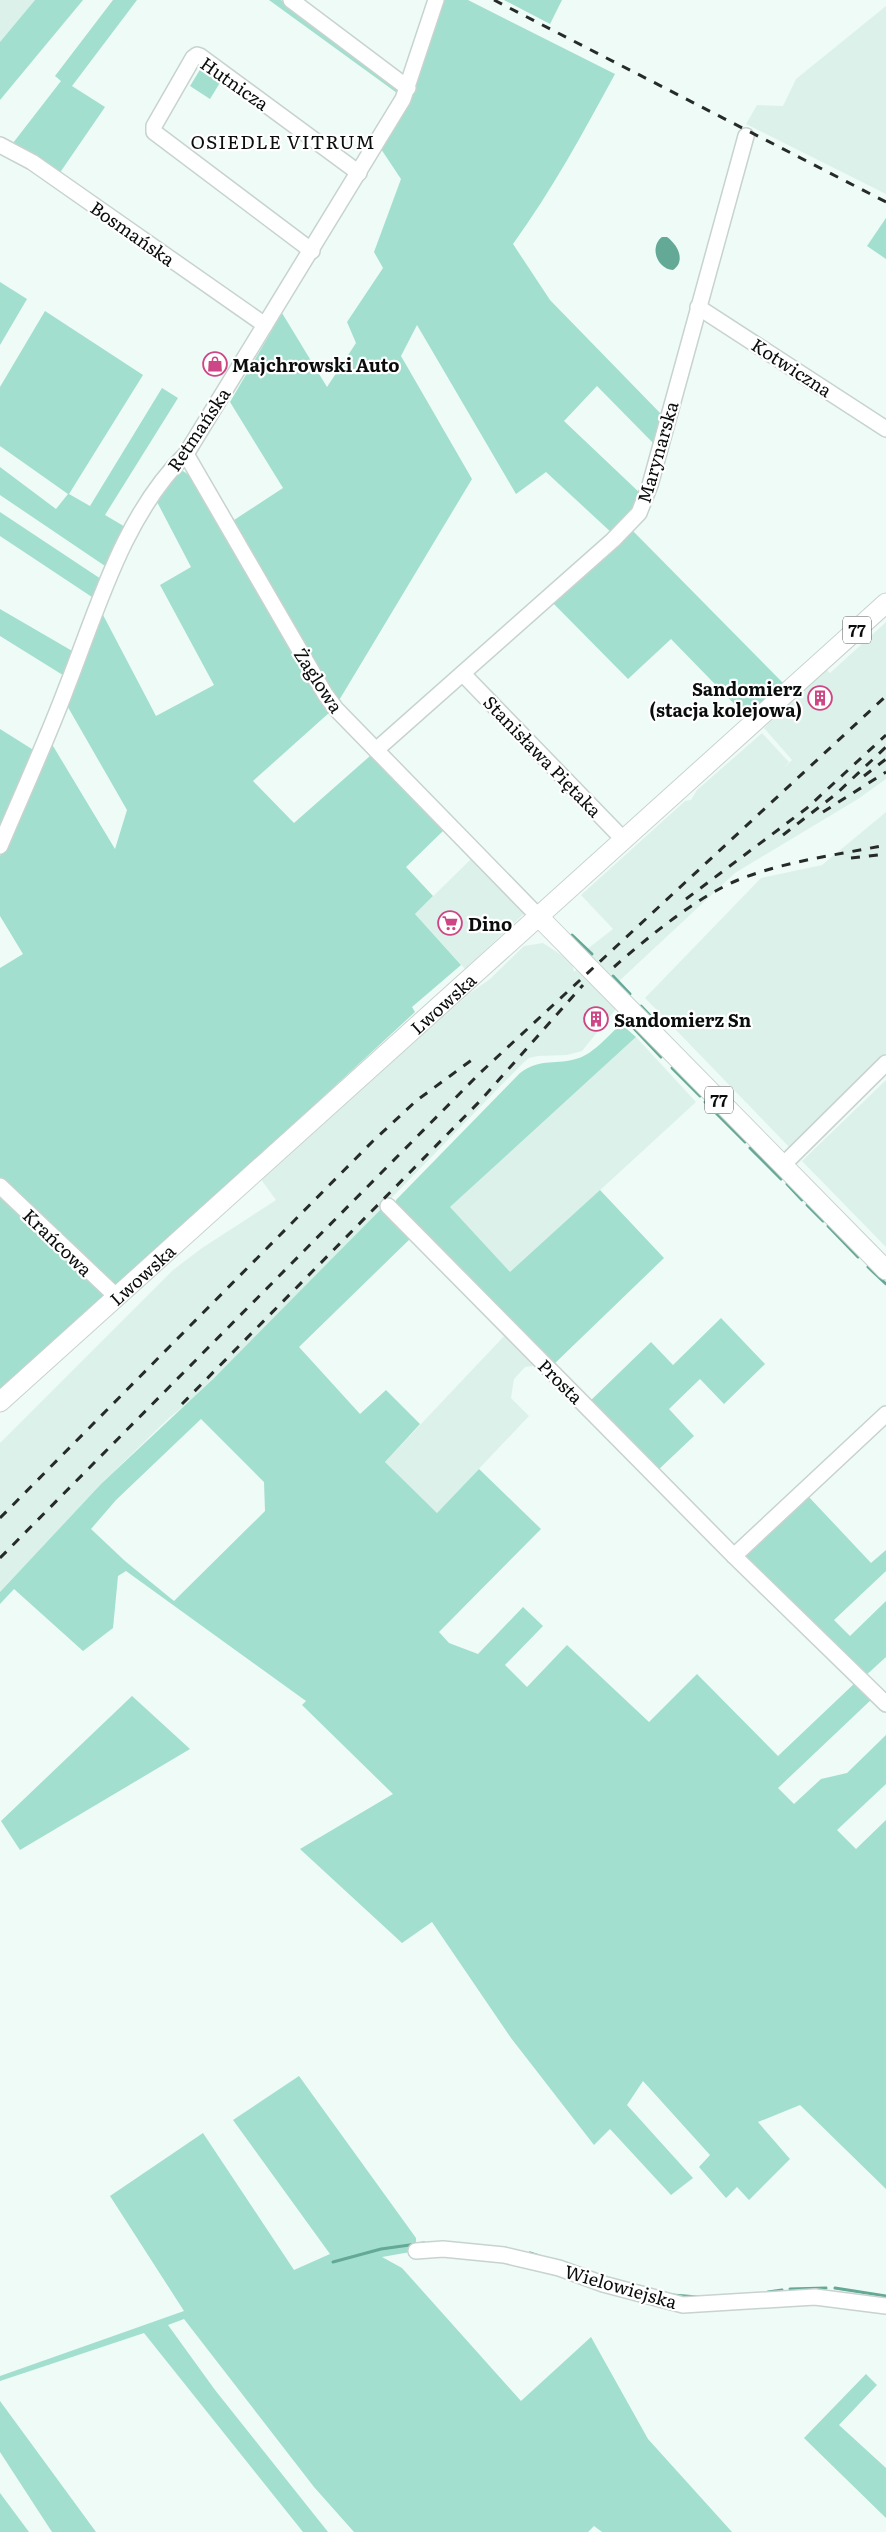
<svg xmlns="http://www.w3.org/2000/svg" width="886" height="2532" font-family="Literata,serif">
  <rect width="100%" height="100%" fill="#effbf7"/>
  <g fill="#ddf1eb">
    <path d="M0,0H35L0,42Z"/>
    <path d="M886,6V194L746,124L757,105L783,106L796,79Z"/>
    <path d="M886,622V779L858,799L735,873L617,983L611,977L598,990L616,1009L582,1051L567,1055L538,1056L529,1058L523,1063L295,1297L190,1401L169,1418L101,1484L0,1592V1443L173,1270L202,1248L276,1200L260,1178L470,993L490,979L524,946L543,943L572,962L574,972L591,955L586,950L613,929L581,895L685,801L691,800L697,790L762,733L789,762L785,767L792,760L764,728L825,668L830,673Z"/>
    <path d="M886,812V1053L791,1149L645,998L761,878L822,865Z"/>
    <path d="M472,858L525,913L465,969L415,914Z"/>
    <path d="M636,1037L696,1102L510,1273L450,1207Z"/>
    <path d="M886,1080V1247L802,1161Z"/>
    <path d="M507,1333L541,1365L525,1367L514,1379L511,1398L529,1416L437,1513L385,1462Z"/>
  </g>
  <g fill="#a2dfce" fill-rule="evenodd">
    <path d="M35,0H83L0,100V42Z"/>
    <path d="M113,0H137L72,86L105,107L59,174L13,143L61,81L55,76Z"/>
    <path d="M269,0H281L399,89L397,93Z"/>
    <path d="M441,0H468L615,74C583,133 552,190 513,244L550,300L662,415L655,445L597,386L564,421L641,494L633,510L613,534L546,472L516,494L417,325L401,356L472,479L338,702L231,522L283,488L230,402L282,313L327,387L356,343L347,322L383,268L374,252L401,179L381,149L416,87Z"/>
    <path d="M504,0H562L550,24Z"/>
    <path d="M201,68L221,81L210,99L190,86Z"/>
    <path d="M886,218V259L867,246Z"/>
    <path d="M0,282L27,299L0,345Z"/>
    <path d="M45,311L143,375L69,494L90,506L162,388L178,398L105,515L127,528L108,568L0,495V467L56,509L68,494L0,446V387Z"/>
    <path d="M183,471L189,475L321,703L330,712L253,781L294,823L370,756L444,830L406,867L433,896L415,914L461,965L412,1007L415,1012L113,1291L0,1181V968L23,954L0,916V856L50,741L115,849L127,810L65,702L102,613L156,716L214,685L160,585L191,567L156,500L177,474Z"/>
    <path d="M0,512L104,581L95,599L0,536Z"/>
    <path d="M632,530L783,683L746,716L671,639L628,679L552,602Z"/>
    <path d="M0,609L74,652L66,677L0,636Z"/>
    <path d="M0,729L35,751L0,828Z"/>
    <path d="M621,1024L636,1037L450,1207L510,1272L600,1190L664,1258L551,1367L396,1209V1200L520,1073C542,1057 556,1066 579,1058C594,1053 609,1035 621,1024Z"/>
    <path d="M0,1189L110,1294L0,1390Z"/>
    <path d="M384,1206L413,1236L299,1347L360,1414L386,1390L420,1424L385,1462L437,1513L479,1469L541,1529L439,1632L449,1643L478,1654L523,1607L543,1626L505,1665L527,1687L567,1645L649,1722L697,1674L778,1756L857,1681L873,1698L778,1788L794,1804L821,1779L847,1773L886,1735V1784L837,1830L856,1849L886,1820V2189L800,2105L758,2122L790,2159L749,2200L737,2187L726,2198L699,2167L710,2155L643,2081L627,2105L693,2178L671,2195L610,2129L594,2145L511,2038L432,1922L402,1943L300,1849L393,1794L302,1705L306,1701L126,1571L118,1576L113,1628L83,1651L14,1589L0,1604V1592L101,1484L213,1379ZM201,1419L264,1482L265,1511L174,1601L125,1561L91,1529L116,1500Z"/>
    <path d="M721,1318L765,1364L724,1404L700,1379L669,1409L694,1436L656,1472L587,1404L651,1342L673,1365Z"/>
    <path d="M808,1496L871,1563L886,1550V1571L834,1620L850,1636L886,1601V1657L864,1677L744,1560L747,1551Z"/>
    <path d="M132,1696L190,1749L20,1850L1,1821Z"/>
    <path d="M299,2076L416,2238V2251L382,2257L402,2268L521,2401L591,2337L648,2439L732,2532H602L594,2526L588,2532H354L314,2487L184,2319L168,2325L215,2390L328,2532H303L144,2333L0,2381V2376L184,2311L110,2196L203,2133L294,2270L330,2254L233,2120Z"/>
    <path d="M866,2374L877,2385L839,2425L886,2468V2518L804,2438Z"/>
    <path d="M0,2401L96,2532H52L0,2452Z"/>
    <path d="M0,2493L29,2532H0Z"/>
  </g>
  <path fill="#64a896" d="M662,237H667C678,245 686,261 673,270C657,269 649,247 662,237Z"/>
  <g fill="none" stroke-linecap="round" stroke-linejoin="round">
    <g stroke="#64a896" stroke-width="3">
      <path d="M572,935L592,954"/>
      <path d="M613,976L630,994"/>
      <path d="M641,1006L659,1025"/>
      <path d="M626,1020L661,1057"/>
      <path d="M672,1068L700,1096"/>
      <path d="M705,1102L745,1142"/>
      <path d="M750,1148L781,1179"/>
      <path d="M787,1184L802,1200"/>
      <path d="M807,1205L823,1221"/>
      <path d="M828,1226L858,1257"/>
      <path d="M868,1267L886,1284"/>
      <path d="M530,2253L539,2256"/>
      <path d="M333,2262L381,2249L424,2243"/>
      <path d="M835,2288L886,2296"/>
      <path d="M790,2289L826,2288"/>
      <path d="M768,2292L782,2290"/>
      <path d="M672,2295L698,2297"/>
    </g>
    <g stroke="#c7d3cf" stroke-width="18">
      <g id="minor">
        <path d="M291,0L408,88"/>
        <path d="M0,145L32,162L265,325"/>
        <path d="M312,251L154,132V126L193,58L197,55L200,56L359,173"/>
        <path d="M698,307L886,429"/>
        <path d="M186,454L325,694L336,709L538,916"/>
        <path d="M463,674L623,839"/>
        <path d="M376,750L613,540L639,513L650,485L746,136"/>
        <path d="M0,846C22,794 46,742 66,689C98,608 123,516 186,454L403,99L436,0"/>
        <path d="M783,1165L886,1063"/>
        <path d="M0,1186L117,1297"/>
        <path d="M388,1206L734,1556L886,1704"/>
        <path d="M734,1556L886,1414"/>
        <path d="M416,2251L443,2249L504,2255L559,2268L603,2284L683,2305L815,2297L886,2306"/>
      </g>
    </g>
    <g stroke="#c7d3cf" stroke-width="21">
      <g id="major">
        <path d="M538,916L886,1270"/>
        <path id="s1" d="M0,1402L886,603"/>
      </g>
    </g>
    <use href="#minor" stroke="#fff" stroke-width="15"/>
    <use href="#major" stroke="#fff" stroke-width="19"/>
    <g stroke="#262a28" stroke-width="3" stroke-dasharray="9 9" stroke-linecap="butt">
      <path d="M494,0L886,202"/>
      <path d="M864,776L886,759"/>
      <path d="M823,812L886,772"/>
      <path d="M783,835L836,794L886,747"/>
      <path d="M851,858L886,854"/>
      <path d="M686,899L807,808L886,735"/>
      <path d="M614,967C648,937 697,897 738,880C785,861 837,855 886,845"/>
      <path d="M182,1404L481,1100L583,985"/>
      <path d="M0,1518L373,1141L416,1101L473,1059"/>
      <path d="M0,1558L481,1072L886,696"/>
    </g>
  </g>
  <defs>
    <g id="shop-ring" transform="scale(1.25)"><circle r="9.5" fill="#fff" stroke="#cd4685" stroke-width="1.5"/><path d="M-5-2.5h2.3a2.7 3.5 0 0 1 5.4 0H5L5.5 6h-11ZM-1.5-2.5h3a1.5 2.3 0 0 0-3 0Z" fill="#cd4685"/></g>
    <g id="building-ring" transform="scale(1.25)"><circle r="9.5" fill="#fff" stroke="#cd4685" stroke-width="1.5"/><path d="M-4-6H4V6H1V3H-1V6H-4ZM-2.5-4.3h1.7v1.8h-1.7ZM.8-4.3h1.7v1.8H.8ZM-2.5-1h1.7V.8h-1.7ZM.8-1h1.7V.8H.8Z" fill="#cd4685"/></g>
    <g id="supermarket-ring" transform="scale(1.25)"><circle r="9.5" fill="#fff" stroke="#cd4685" stroke-width="1.5"/><path d="M-6-5.5h2.5l.6 2H6L4.5 2H-2.5L-4.4-4H-6ZM-1.5 3.2a1.3 1.3 0 1 0 .1 0ZM3 3.2a1.3 1.3 0 1 0 .1 0Z" fill="#cd4685"/></g>
  </defs>
  <g fill-rule="evenodd">
    <use href="#shop-ring" x="215" y="364"/>
    <use href="#building-ring" x="820" y="698"/>
    <use href="#supermarket-ring" x="450" y="923"/>
    <use href="#building-ring" x="596" y="1019"/>
  </g>
  <g text-anchor="middle" dominant-baseline="central" stroke-width="4.5" stroke-linejoin="round" paint-order="stroke">
    <g fill="#fff" stroke="#545655" stroke-width="1">
      <rect x="843" y="616.5" width="28" height="27" rx="4"/>
      <rect x="705" y="1086.5" width="28" height="27" rx="4"/>
    </g>
    <g font-size="16" font-weight="bold" fill="#0a0d0c">
      <text x="857" y="630">77</text>
      <text x="719" y="1100">77</text>
    </g>
    <g font-size="18" fill="#0a0d0c" stroke="#fff">
      <text transform="translate(235 83) rotate(35)">Hutnicza</text>
      <text transform="translate(133 233) rotate(35)">Bosmańska</text>
      <text transform="translate(792 367) rotate(33)">Kotwiczna</text>
      <text transform="translate(198 429) rotate(-56)">Retmańska</text>
      <text transform="translate(657 452) rotate(-74)">Marynarska</text>
      <text transform="translate(319 680) rotate(57)">Żaglowa</text>
      <text transform="translate(543 756) rotate(46)">Stanisława Piętaka</text>
      <text stroke="none"><textPath href="#s1" startOffset="596">Lwowska</textPath></text>
      <text transform="translate(58 1242) rotate(44)">Krańcowa</text>
      <text stroke="none"><textPath href="#s1" startOffset="191">Lwowska</textPath></text>
      <text transform="translate(561 1381) rotate(45)">Prosta</text>
      <text transform="translate(621 2286) rotate(16)">Wielowiejska</text>
    </g>
    <g font-size="18" font-weight="bold" fill="#0a0d0c" stroke="#fff" text-anchor="start">
      <text x="232" y="364">Majchrowski Auto</text>
      <text x="802" y="688" text-anchor="end">Sandomierz<tspan x="802" dy="21">(stacja kolejowa)</tspan></text>
      <text x="468" y="923">Dino</text>
      <text x="614" y="1019">Sandomierz Sn</text>
    </g>
    <g font-size="19" letter-spacing="1" fill="#0a0d0c" stroke="#fff">
      <text x="283" y="141">OSIEDLE VITRUM</text>
    </g>
  </g>
</svg>
